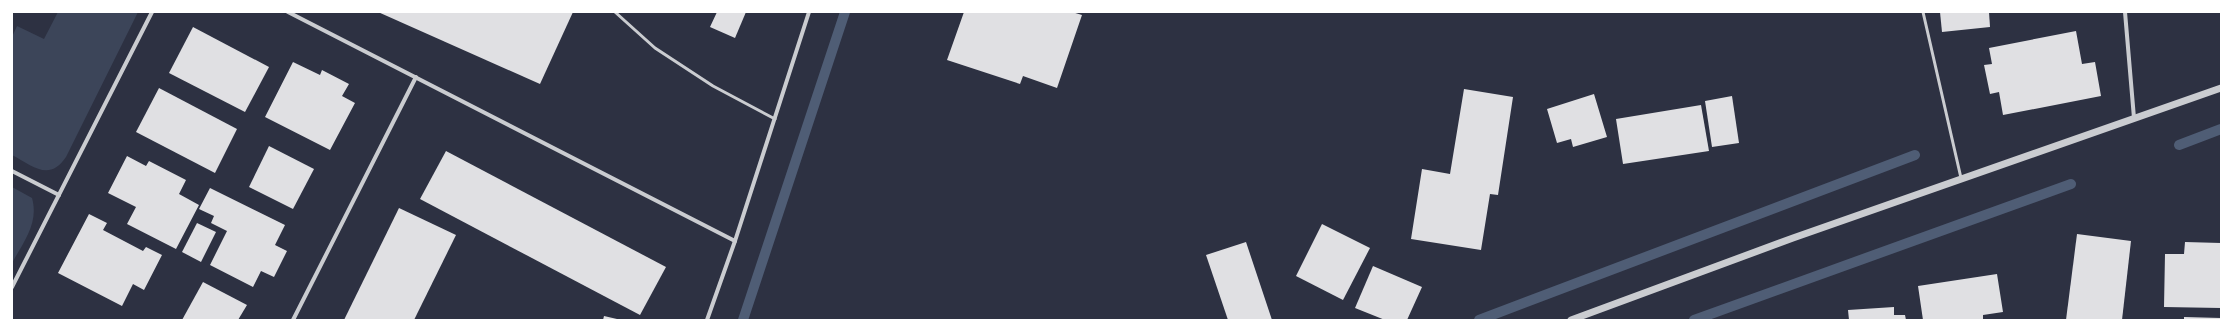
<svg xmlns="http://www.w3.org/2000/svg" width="2233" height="332" font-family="'Noto Sans',sans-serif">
  <rect width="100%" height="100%" fill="#2d3142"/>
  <g fill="#3c4559">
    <path d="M58,12H138L66,157C49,182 33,166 12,155V37L17,26L44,39Z"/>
    <path d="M12,187L32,198C39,223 24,241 12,263Z"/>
  </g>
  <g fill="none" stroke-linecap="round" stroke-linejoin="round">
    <g stroke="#4f5d75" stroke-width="10">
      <path d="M2179,145L2221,129"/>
      <path d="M743,320L845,12"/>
      <path d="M1479,320L1915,155"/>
      <path d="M1694,320L2071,184"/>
    </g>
  </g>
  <g fill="#e0e0e3">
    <path d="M378,12H573L540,84Z"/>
    <path d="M717,12H746L735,38L710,27Z"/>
    <path d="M964,12H1072L1082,15L1057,88L1023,76L1020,84L947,60Z"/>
    <path d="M1940,12H1989L1990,27L1942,32Z"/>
    <path d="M193,27L269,67L245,112L169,73Z"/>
    <path d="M2076,31L2082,64L2095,62L2101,96L2003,115L1999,92L1990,94L1984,65L1992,64L1989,48Z"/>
    <path d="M293,62L320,75L322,70L349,84L342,96L355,103L330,150L265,117Z"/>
    <path d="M159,88L237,129L215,173L136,132Z"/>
    <path d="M1464,89L1513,97L1498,195L1490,194L1481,250L1411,239L1422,169L1450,174Z"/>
    <path d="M1594,94L1607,137L1573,147L1571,139L1557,143L1547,109Z"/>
    <path d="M1732,96L1739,143L1712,147L1705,101Z"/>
    <path d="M1701,105L1709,151L1623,164L1616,119Z"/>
    <path d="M269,146L314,169L293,209L249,187Z"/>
    <path d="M446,151L666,267L640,315L420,199Z"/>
    <path d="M127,156L146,166L149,161L186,180L179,194L199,205L176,249L127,224L136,207L108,193Z"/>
    <path d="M210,188L285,225L275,245L287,251L274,277L261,271L253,287L210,265L227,231L211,223L214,216L199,209Z"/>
    <path d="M399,208L456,235L414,320H344Z"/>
    <path d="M89,214L107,223L103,230L143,251L146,247L162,255L144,290L133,284L122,306L58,273Z"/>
    <path d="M197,223L216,232L201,262L182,252Z"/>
    <path d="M1322,224L1370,248L1343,300L1296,276Z"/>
    <path d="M2077,234L2131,241L2122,320H2066Z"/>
    <path d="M1246,242L1272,320H1228L1206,255Z"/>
    <path d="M2185,242L2221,243V308L2164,307L2165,254H2184Z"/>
    <path d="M1373,266L1422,287L1407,320H1385L1355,308Z"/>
    <path d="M1997,274L2003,312L1983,315V320H1923L1918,286Z"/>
    <path d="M203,282L247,305L238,320H182Z"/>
    <path d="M1894,307V315H1905L1906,320H1849L1848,310Z"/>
    <path d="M604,316L617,319V320H603Z"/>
    <path d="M2184,317L2221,318V320H2184Z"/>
  </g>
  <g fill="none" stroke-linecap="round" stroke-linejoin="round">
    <g stroke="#caccd0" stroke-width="3">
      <path d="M615,12L655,48L713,86L775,119"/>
      <path d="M1923,12L1961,178"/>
    </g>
    <g stroke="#caccd0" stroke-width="4">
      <path d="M288,12L735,241"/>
      <path d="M2125,12L2134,118"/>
      <path d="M12,171L59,195"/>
      <path d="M12,287L152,12"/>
      <path d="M293,320L416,77"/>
      <path d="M707,320L735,241L809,12"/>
    </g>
    <path stroke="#caccd0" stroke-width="7" d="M1571,320L1793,238L2221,88"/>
  </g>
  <rect width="2233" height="332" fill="none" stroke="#ffffff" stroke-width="26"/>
</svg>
